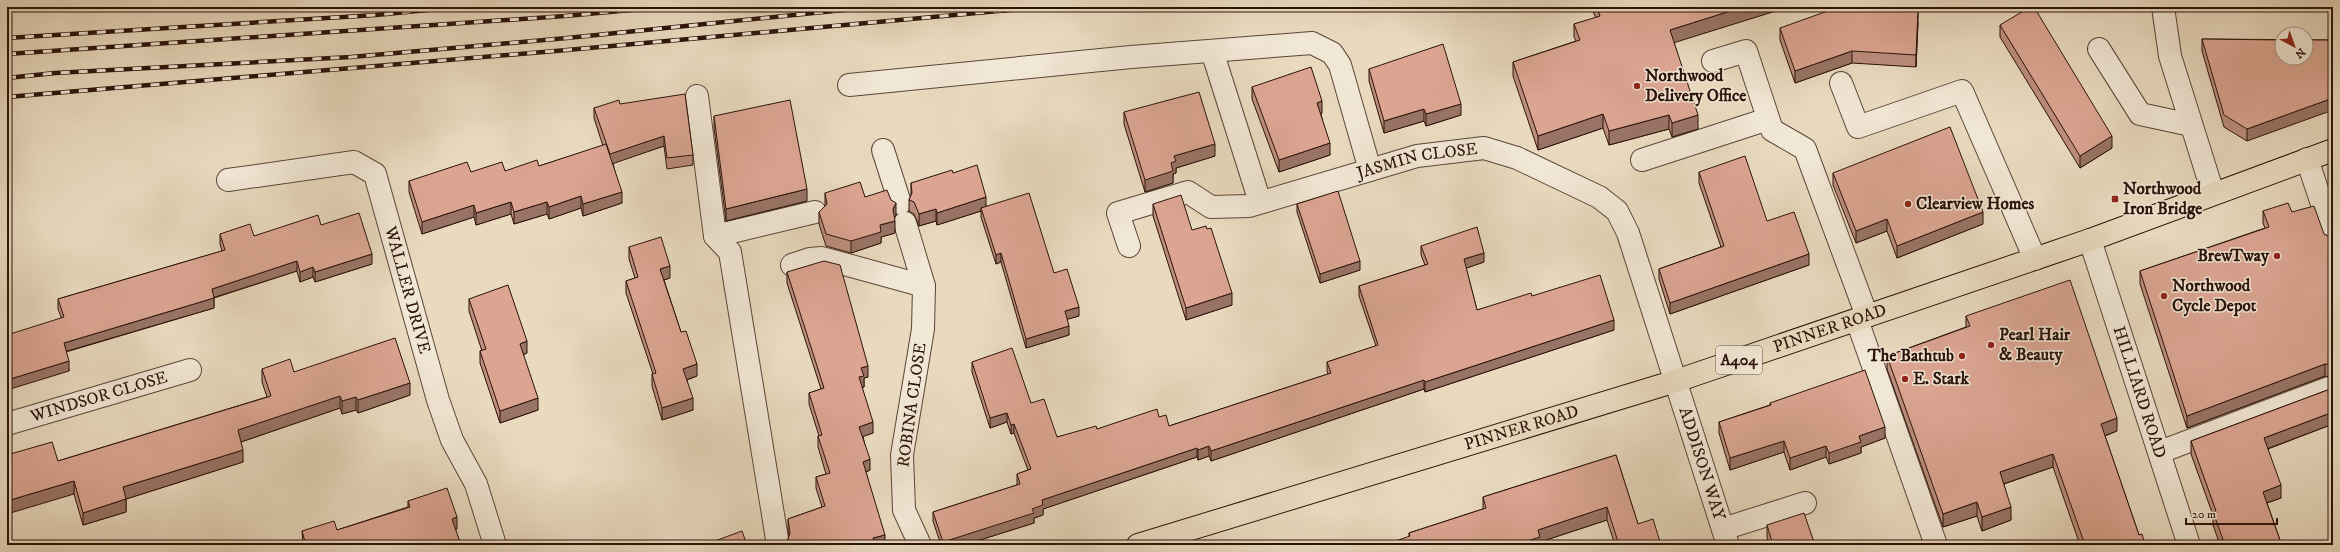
<svg xmlns="http://www.w3.org/2000/svg" width="2340" height="552" font-family="'IM FELL DW Pica',serif">
  <rect width="100%" height="100%" fill="#e9dabf"/>
  <filter id="stains"><feTurbulence type="fractalNoise" baseFrequency=".005" numOctaves="4"/><feColorMatrix values="0 0 0 0 .2 0 0 0 0 .09 0 0 0 0 .02 0 0 0 .5 -.17"/></filter>
  <radialGradient id="worn" r=".72"><stop offset=".6" stop-color="#630" stop-opacity="0"/><stop offset="1" stop-color="#630" stop-opacity=".3"/></radialGradient>
  <g fill="none" stroke-linecap="round" stroke-linejoin="round">
    <g stroke="#5b4537" stroke-width="24">
      <g id="minor">
        <path d="M2163,7L2170,56L2213,193"/>
        <path d="M2099,49L2140,114L2191,125"/>
        <path d="M1212,51L1260,202"/>
        <path d="M1713,61L1746,51L1772,130L1805,149L1867,316"/>
        <path d="M1841,83L1858,127L1962,91L2035,259"/>
        <path d="M849,85L1131,57L1312,43L1332,53L1340,65L1370,170"/>
        <path d="M697,96L715,236L730,252L778,545"/>
        <path d="M883,150L900,203"/>
        <path d="M2307,159L2333,237"/>
        <path d="M1642,160L1768,119"/>
        <path id="s1" d="M228,180L354,162L375,174L438,400L452,440L476,484L495,545"/>
        <path d="M905,223L924,286L923,329L902,455L904,510L920,545"/>
        <path d="M715,236L815,212"/>
        <path id="s2" d="M2090,240L2189,545"/>
        <path id="s3" d="M1129,246L1118,213L1188,192L1211,207L1249,206L1417,156L1484,148L1517,158L1599,197L1617,211L1628,233L1728,545"/>
        <path d="M792,265L810,259L822,258L924,286"/>
        <path d="M1857,320L1936,545"/>
        <path id="s4" d="M7,424L190,370"/>
        <path d="M2160,452L2329,388"/>
        <path d="M1723,529L1805,503"/>
      </g>
    </g>
    <g stroke="#2c130a" stroke-width="24">
      <g id="major">
        <path id="s5" d="M1138,545L1676,381L2090,240L2333,150"/>
      </g>
    </g>
    <use href="#minor" stroke="#f1e7d5" stroke-width="22"/>
    <use href="#major" stroke="#e9dabf" stroke-width="22"/>
    <g stroke="#2c130a" stroke-width="4.5">
      <g id="rail">
        <path d="M7,38L376,15L458,7"/>
        <path d="M7,54L565,16L664,7"/>
        <path d="M7,78L55,73L351,57L567,38L873,7"/>
        <path d="M7,97L567,50L1043,7"/>
      </g>
    </g>
    <use href="#rail" stroke="#f1e7d5" stroke-width="3" stroke-dasharray="9" stroke-linecap="butt"/>
  </g>
  <g fill="#bc8e7e" stroke="#2c130a">
    <path d="M1591,7H1782V9L1674,42L1698,129L1672,137L1669,129L1609,145L1603,128L1538,150L1513,76V62L1576,41L1574,37V24L1596,18Z"/>
    <path d="M1918,22L1916,67L1852,63L1795,83L1780,40V28Z"/>
    <path d="M2000,25L2112,148L2080,168L2000,37Z"/>
    <path d="M2202,39L2333,40L2247,141L2224,127L2202,51Z"/>
    <path d="M1369,69L1461,115L1426,126L1424,121L1384,133L1369,81Z"/>
    <path d="M1252,87L1322,113L1321,114L1330,155L1279,172L1252,99Z"/>
    <path d="M620,104L693,155V165L667,169L664,146L613,163L622,203L583,216L581,208L549,219L547,214L514,224L511,214L476,225L474,217L422,234L409,192V181L471,172L505,171L539,166L603,146L594,118V108Z"/>
    <path d="M1124,112L1215,156L1176,168V173L1173,174V183L1145,192L1124,124Z"/>
    <path d="M714,116L807,201L726,221L714,128Z"/>
    <path d="M1699,172L1767,221L1809,265L1670,314L1659,279V269L1721,247L1699,183Z"/>
    <path d="M953,173L1054,273L1079,316L1067,319L1069,335L1026,348L1001,262L996,264L981,217V211L937,225L936,221L919,226L914,214L909,211V200L911,196V183Z"/>
    <path d="M1833,173L1983,224L1897,258L1887,231L1856,243L1833,185Z"/>
    <path d="M825,193L865,197L896,215L894,218L895,233L881,237V243L851,253L826,246L819,224V212L825,206Z"/>
    <path d="M1153,204L1192,230L1232,305L1186,320L1153,216Z"/>
    <path d="M1297,204L1360,270L1320,283L1297,212Z"/>
    <path d="M2263,211L2292,212L2324,234L2330,237H2333V378L2325,376L2187,428L2140,284V271L2265,228L2263,223Z"/>
    <path d="M321,225L372,264L315,282L313,277L300,282L297,271L214,298V308L66,352L69,371L61,317L58,309V299L222,251L220,244V234L254,236Z"/>
    <path d="M1421,246L1484,262L1466,268L1477,310L1532,296L1614,330L1425,392L1424,389L1211,461L1209,456L1198,460L1197,457L1043,509V515L1034,518V523L964,545H941L933,521V512L1017,485V474L1028,470L1014,433L1011,434L1007,422L990,428L972,372V362L1031,403L1057,437L1097,429L1159,417L1169,426L1328,374L1327,371V362L1376,346L1359,296V286L1425,265L1421,255Z"/>
    <path d="M629,247L670,278L664,280L681,332L697,376L687,380L693,410L662,420L652,386V374H653L626,293V281L635,278L629,259Z"/>
    <path d="M787,272L868,377L864,378V387H862L873,433L863,436L870,470L866,472L885,545H787V542L789,536L788,530V519L822,507L816,488V477L826,474L818,447V436H819L809,404V393L821,389L787,283Z"/>
    <path d="M469,299L527,353L523,355L538,410L500,423L480,363V351H482L469,311Z"/>
    <path d="M1966,316L2117,431L2105,436L2139,535L2145,545H2080L2053,467L2004,484L2011,520L1982,531L1977,516L1943,527L1887,369V356L1966,327Z"/>
    <path d="M262,369L294,372L410,395L358,413L356,410L342,414L340,408L241,442L243,462L126,499V512L83,525L74,494L58,461L267,397L262,382Z"/>
    <path d="M2333,388V424L2268,449L2281,498L2267,503L2281,543L2286,545H2220L2213,525V515L2191,454V441Z"/>
    <path d="M1770,403L1885,438L1861,447V453L1829,464L1826,457L1790,470L1784,452L1730,470L1719,433V422L1770,405Z"/>
    <path d="M1616,455L1638,524L1661,545H1615L1607,520L1540,542V545L1409,537V533L1483,509V497Z"/>
    <path d="M408,501L457,529H455L461,545H303L302,531L337,530L408,507Z"/>
    <path d="M1767,525L1815,545H1769L1767,537Z"/>
  </g>
  <g fill="#997466" stroke="#2c130a">
    <path d="M1743,7H1782V9L1670,44V30Z"/>
    <path d="M1918,10V22L1916,67V55Z"/>
    <path d="M1852,51V63L1795,83V71Z"/>
    <path d="M2333,98V110L2247,141V129Z"/>
    <path d="M1322,101V113L1317,115V103Z"/>
    <path d="M1461,104V115L1426,126V114Z"/>
    <path d="M1424,109V121L1384,133V121Z"/>
    <path d="M1603,114V128L1538,150V136Z"/>
    <path d="M1669,115V129L1609,145V131Z"/>
    <path d="M1698,115V129L1672,137V123Z"/>
    <path d="M664,136V146L609,165V154Z"/>
    <path d="M2112,136V148L2080,168V156Z"/>
    <path d="M1330,143V155L1279,172V160Z"/>
    <path d="M1215,144V156L1176,168V173L1173,174V183L1145,192V180L1171,163L1174,156Z"/>
    <path d="M807,189V201L726,221V209Z"/>
    <path d="M622,192V203L583,216V204Z"/>
    <path d="M581,196V208L549,219V207Z"/>
    <path d="M986,197V209L981,208V211L937,225V213Z"/>
    <path d="M511,202V214L476,225V213Z"/>
    <path d="M547,202V214L514,224V212Z"/>
    <path d="M896,203V215L893,221V209Z"/>
    <path d="M474,205V217L422,234V222Z"/>
    <path d="M936,209V221L919,226V214Z"/>
    <path d="M1983,212V224L1897,258V246Z"/>
    <path d="M1887,219V231L1856,243V231Z"/>
    <path d="M895,221V233L881,237V243L851,253V241L880,225Z"/>
    <path d="M1001,253V262L996,264V255Z"/>
    <path d="M1484,253V262L1464,269V259Z"/>
    <path d="M372,254V264L315,282V272Z"/>
    <path d="M1809,254V265L1670,314V303Z"/>
    <path d="M297,261V271L212,298V289Z"/>
    <path d="M1360,261V270L1320,283V274Z"/>
    <path d="M670,266V278L660,281V269Z"/>
    <path d="M313,267V277L300,282V272Z"/>
    <path d="M1232,293V305L1186,320V308Z"/>
    <path d="M214,298V308L64,352V343Z"/>
    <path d="M1079,307V316L1065,320V311Z"/>
    <path d="M1614,320V330L1425,392V382Z"/>
    <path d="M1069,326V335L1026,348V339Z"/>
    <path d="M527,341V353L520,356V344Z"/>
    <path d="M69,361V371L7,390V380Z"/>
    <path d="M697,364V376L683,381V369Z"/>
    <path d="M2325,364V376L2187,428V416Z"/>
    <path d="M868,366V377L864,378V387L859,388V377L861,368Z"/>
    <path d="M1424,380V389L1211,461V451Z"/>
    <path d="M410,383V395L358,413V400Z"/>
    <path d="M340,396V408L238,443V430Z"/>
    <path d="M356,397V410L342,414V401Z"/>
    <path d="M538,398V410L500,423V411Z"/>
    <path d="M693,398V410L662,420V408Z"/>
    <path d="M2333,412V424L2264,450V438Z"/>
    <path d="M1007,413V422L990,428V418Z"/>
    <path d="M2117,418V431L2101,437V424Z"/>
    <path d="M873,422V433L859,438V427Z"/>
    <path d="M1014,424V433L1011,434V425Z"/>
    <path d="M1885,427V438L1861,447V453L1829,464V453L1859,436Z"/>
    <path d="M1784,441V452L1730,470V458Z"/>
    <path d="M1209,446V456L1198,460V450Z"/>
    <path d="M1826,446V457L1790,470V458Z"/>
    <path d="M1197,448V457L1043,509V515L1034,518V523L964,545H943V542L1042,500Z"/>
    <path d="M243,450V462L123,500V487Z"/>
    <path d="M2053,454V467L2000,485V472Z"/>
    <path d="M870,459V470L863,473V462Z"/>
    <path d="M74,481V494L7,514V501Z"/>
    <path d="M2281,485V498L2263,504V492Z"/>
    <path d="M126,499V512L83,525V513Z"/>
    <path d="M1977,502V516L1943,527V514Z"/>
    <path d="M1607,507V520L1540,542V545H1515L1538,530Z"/>
    <path d="M2011,507V520L1982,531V517Z"/>
    <path d="M457,517V529L452,530V519Z"/>
    <path d="M885,535V545H873V538Z"/>
  </g>
  <g fill="#dba592" stroke="#2c130a">
    <path d="M1597,7H1743L1670,30L1698,115L1672,123L1669,115L1609,131L1603,114L1538,136L1513,62L1580,40L1574,24L1600,16Z"/>
    <path d="M1839,7H1861L1918,10L1916,55L1852,51L1795,71L1780,28Z"/>
    <path d="M2030,7H2034L2112,136L2080,156L2000,25Z"/>
    <path d="M2202,39L2282,40V58H2306V40H2333V98L2247,129L2224,115Z"/>
    <path d="M1443,44L1461,104L1426,114L1424,109L1384,121L1369,69Z"/>
    <path d="M1311,67L1322,101L1317,103L1330,143L1279,160L1252,87Z"/>
    <path d="M1199,92L1215,144L1174,156L1176,161L1171,163L1173,171L1145,180L1124,112Z"/>
    <path d="M685,94L693,155L667,158L664,136L610,154L594,108L619,100L620,104Z"/>
    <path d="M790,100L807,189L726,209L714,116Z"/>
    <path d="M1950,127L1983,212L1897,246L1887,219L1856,231L1833,173Z"/>
    <path d="M606,144L622,192L583,204L581,196L549,207L547,202L514,212L511,202L476,213L474,205L422,222L409,181L467,162L471,172L502,162L505,171L537,160L539,166Z"/>
    <path d="M1745,156L1767,221L1794,212L1809,254L1670,303L1659,269L1724,246L1699,172Z"/>
    <path d="M977,165L986,197L937,213L936,209L919,214L914,202L909,200L912,193L911,183L952,170L953,173Z"/>
    <path d="M860,182L865,197L887,190L891,200L896,203L893,209L895,221L880,225L881,232L851,241L826,234L819,212L827,204L825,193Z"/>
    <path d="M1338,191L1360,261L1320,274L1297,204Z"/>
    <path d="M1029,193L1054,273L1067,269L1079,307L1065,311L1069,326L1026,339L1001,253L996,255L981,208Z"/>
    <path d="M1181,195L1192,230L1206,226L1207,229L1211,228L1232,293L1186,308L1153,204Z"/>
    <path d="M2288,203L2292,212L2314,206L2324,234L2330,237H2333V365L2325,364L2187,416L2140,271L2269,227L2263,211Z"/>
    <path d="M359,213L372,254L315,272L313,267L300,272L297,261L212,289L214,298L64,343L69,361L7,380V335L64,317L58,299L225,250L220,234L250,224L254,236L318,215L321,225Z"/>
    <path d="M1477,227L1484,253L1464,259L1477,310L1531,293L1532,296L1600,275L1614,320L1425,382L1424,380L1211,451L1209,446L1198,450L1197,448L1042,500L1043,505L1032,509L1034,513L943,542L933,512L1020,484L1017,474L1031,469L1014,424L1011,425L1007,413L990,418L972,362L1012,348L1031,403L1044,399L1057,437L1096,426L1097,429L1157,409L1159,417L1166,415L1169,426L1331,373L1327,362L1378,345L1359,286L1428,264L1421,246Z"/>
    <path d="M661,237L670,266L660,269L681,332L686,331L697,364L683,369L693,398L662,408L652,374L656,373L626,281L638,277L629,247Z"/>
    <path d="M824,261L840,265L868,366L861,368L864,376L859,377L873,422L859,427L870,459L863,462L885,535L873,538L875,545H788L787,542L790,533L788,519L825,506L816,477L830,473L818,436L822,435L809,393L824,388L787,272Z"/>
    <path d="M2070,280L2117,418L2101,424L2139,535L2142,534L2145,545H2085L2053,454L2000,472L2011,507L1982,517L1977,502L1943,514L1887,356L1970,326L1966,316Z"/>
    <path d="M508,285L527,341L520,344L538,398L500,411L480,351L486,349L469,299Z"/>
    <path d="M395,338L410,383L358,400L356,397L342,401L340,396L238,430L243,450L123,487L126,499L83,513L74,481L7,501V455L52,442L58,461L271,396L262,369L290,359L294,372Z"/>
    <path d="M1865,370L1885,427L1859,436L1861,442L1829,453L1826,446L1790,458L1784,441L1730,458L1719,422L1771,405L1770,403Z"/>
    <path d="M2333,388V412L2264,438L2281,485L2263,492L2281,543L2285,542L2286,545H2225L2213,512L2216,511L2191,441Z"/>
    <path d="M1616,455L1638,524L1653,519L1661,545H1619L1607,507L1538,530L1540,537L1515,545H1384L1410,536L1409,533L1486,508L1483,497Z"/>
    <path d="M447,488L457,517L452,519L461,545H306L302,531L334,521L337,530L410,507L408,501Z"/>
    <path d="M1804,513L1815,545H1773L1767,525Z"/>
    <path d="M742,531L747,545H704Z"/>
  </g>
  <g fill="#8f2418" stroke="#f1e7d5" stroke-width="1.5">
    <circle cx="1637" cy="86" r="4"/>
    <rect x="2111" y="195" width="8" height="8" rx="2"/>
    <circle cx="1908" cy="204" r="4"/>
    <circle cx="2277" cy="256" r="4"/>
    <circle cx="2164" cy="296" r="4"/>
    <circle cx="1991" cy="345" r="4"/>
    <circle cx="1962" cy="356" r="4"/>
    <circle cx="1905" cy="379" r="4"/>
  </g>
  <g text-anchor="middle" dominant-baseline="central" stroke-width="3" stroke-linejoin="round" paint-order="stroke">
    <rect fill="#f1e7d5" stroke="#675347" stroke-width="1" x="1716" y="346" width="46" height="28" rx="3"/>
    <g font-size="16" font-weight="bold" fill="#2c130a">
      <text x="1739" y="360">A404</text>
    </g>
    <g font-size="17" font-weight="bold" fill="#2c130a" stroke="#f1e7d5" text-anchor="start">
      <text x="1645" y="76">Northwood<tspan x="1645" dy="20">Delivery Office</tspan></text>
      <text x="2123" y="189">Northwood<tspan x="2123" dy="20">Iron Bridge</tspan></text>
      <text x="1916" y="204">Clearview Homes</text>
      <text x="2269" y="256" text-anchor="end">BrewTway</text>
      <text x="2172" y="286">Northwood<tspan x="2172" dy="20">Cycle Depot</tspan></text>
      <text x="1999" y="335">Pearl Hair<tspan x="1999" dy="20">&amp; Beauty</tspan></text>
      <text x="1954" y="356" text-anchor="end">The Bathtub</text>
      <text x="1913" y="379">E. Stark</text>
    </g>
    <g font-size="17" fill="#2c130a" stroke="#f1e7d5">
      <text stroke="none"><textPath href="#s3" startOffset="348">JASMIN CLOSE</textPath></text>
      <text stroke="none"><textPath href="#s1" startOffset="272">WALLER DRIVE</textPath></text>
      <text stroke="none"><textPath href="#s5" startOffset="725">PINNER ROAD</textPath></text>
      <text stroke="none"><textPath href="#s2" startOffset="160">HILLIARD ROAD</textPath></text>
      <text stroke="none"><textPath href="#s4" startOffset="96">WINDSOR CLOSE</textPath></text>
      <text transform="translate(912 405) rotate(-82)">ROBINA CLOSE</text>
      <text stroke="none"><textPath href="#s5" startOffset="401">PINNER ROAD</textPath></text>
      <text stroke="none"><textPath href="#s3" startOffset="831">ADDISON WAY</textPath></text>
    </g>
  </g>
  <rect width="2340" height="552" fill="none" stroke="#e9dabf" stroke-width="24"/>
  <rect x="8" y="8" width="2324" height="536" fill="none" stroke="#2c130a" stroke-width="2"/>
  <rect x="12" y="12" width="2316" height="528" fill="none" stroke="#2c130a"/>
  <g transform="translate(2294 46) rotate(139)"><circle r="19" fill="#f1e7d5" stroke="#a29284"/>
  <path d="M0-3L7 15L0 10L-7 15Z" fill="#8f2418"/>
  <text y="-6" font-size="11" font-weight="bold" text-anchor="middle" fill="#2c130a">N</text>
  </g>
  <path d="M2186 518v6h91v-6" fill="none" stroke="#2c130a" stroke-width="2"/>
  <text x="2192" y="518" font-size="12" fill="#2c130a" stroke="#f1e7d5" stroke-width="3" paint-order="stroke">20 m</text>
  <rect width="100%" height="100%" filter="url(#stains)"/>
  <rect width="100%" height="100%" fill="url(#worn)"/>
</svg>
